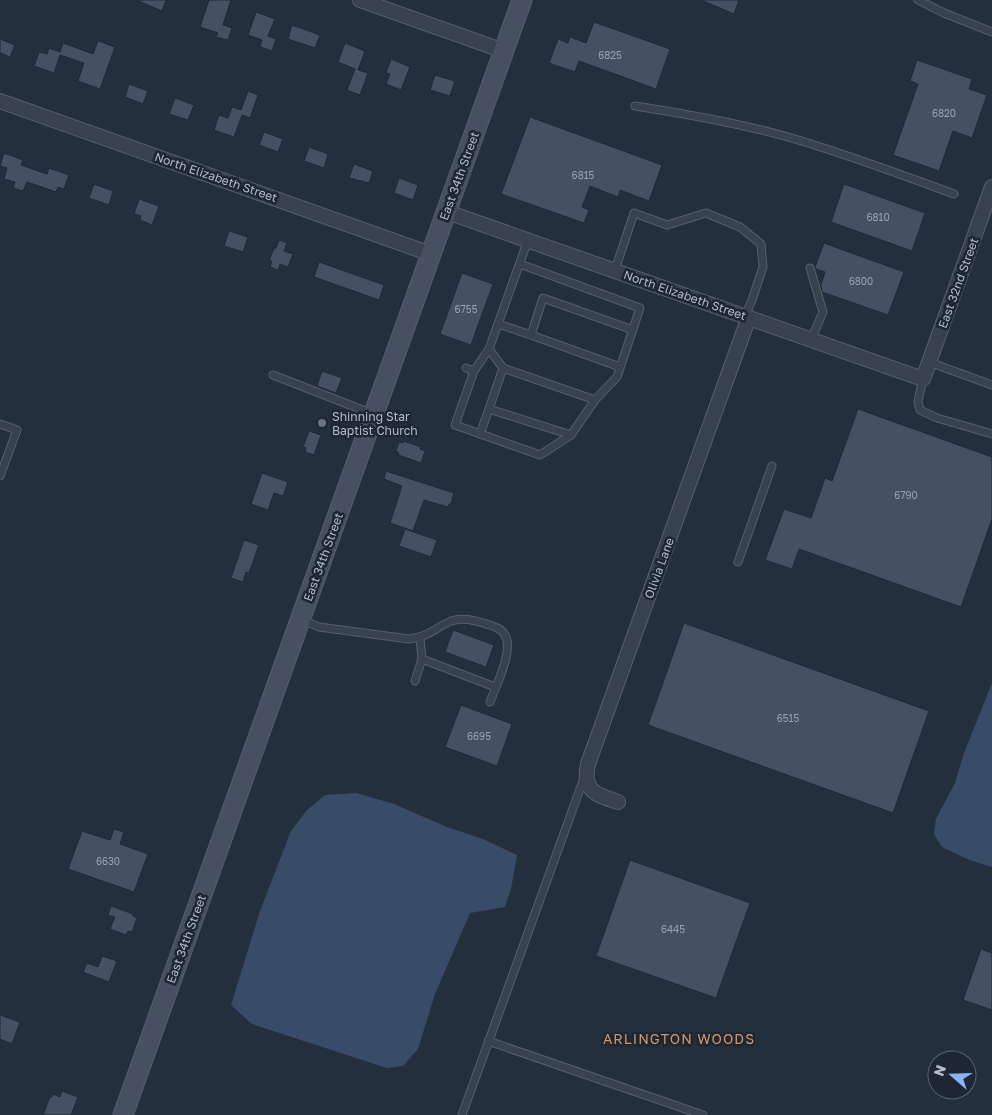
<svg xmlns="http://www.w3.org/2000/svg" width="992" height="1115" font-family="'Golos Text',sans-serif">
  <rect width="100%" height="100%" fill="#242f3e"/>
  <g fill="#394c67">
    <path d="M992,683V867L967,859L942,847L934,834L936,819L955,783L964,753Z"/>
    <path d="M356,793L394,804L447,827L483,839L517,855L511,889L505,907L470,913L435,994L418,1049L403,1066L387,1068L252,1024L231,1005L260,911L291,831L307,810L325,795Z"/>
  </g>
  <g fill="#455162" stroke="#1f2835">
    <path d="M136,0H166L162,11Z"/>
    <path d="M209,0H231L223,25L232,28L228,40L216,37L218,33L200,27Z"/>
    <path d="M701,0H739L734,14Z"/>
    <path d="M256,12L275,19L268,36L276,39L272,51L260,47L262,40L248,35Z"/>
    <path d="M594,22L670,49L656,89L579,61L575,72L549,63L558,39L568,43L570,37L586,43Z"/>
    <path d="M292,25L320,35L315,48L288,39Z"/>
    <path d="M0,39L15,45L10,57L0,53Z"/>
    <path d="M98,41L115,47L100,89L78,81L84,63L60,55L54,73L34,66L39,52L47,54L49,48L60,52L63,43L93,54Z"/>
    <path d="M345,43L365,51L358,70L368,73L360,95L347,90L355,69L338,62Z"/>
    <path d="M391,59L410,67L401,90L386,84L390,74L386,73Z"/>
    <path d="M917,60L972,79L969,89L987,95L972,138L953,131L939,171L893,155L918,84L910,81Z"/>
    <path d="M435,75L455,81L450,96L430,90Z"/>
    <path d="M129,84L148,91L143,104L125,97Z"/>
    <path d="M248,91L258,95L250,118L242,115L234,137L214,130L219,115L228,118L232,107L241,110Z"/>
    <path d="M175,98L194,105L188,120L169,114Z"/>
    <path d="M530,117L662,165L649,201L620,190L618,197L590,186L582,207L589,210L584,223L501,194Z"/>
    <path d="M264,132L283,139L278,152L259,145Z"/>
    <path d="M309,147L328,154L324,168L304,161Z"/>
    <path d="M4,153L23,160L21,165L47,174L49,168L69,175L64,189L58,187L56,192L27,182L23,191L13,188L15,182L4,179L7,168L0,166Z"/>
    <path d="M354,164L373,171L369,183L349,178Z"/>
    <path d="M399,178L418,185L413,200L394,193Z"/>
    <path d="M94,184L113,191L109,205L89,198Z"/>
    <path d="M844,184L925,213L912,251L831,222Z"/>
    <path d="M139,199L159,206L152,225L140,220L141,216L134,214Z"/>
    <path d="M229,231L248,237L243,252L224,246Z"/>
    <path d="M279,240L287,243L284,251L293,254L288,267L280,264L278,270L270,267L272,261H269L274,248H276Z"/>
    <path d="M824,243L904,272L888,315L822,292L821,285L825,272L816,269L815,267Z"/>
    <path d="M319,262L384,285L379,300L314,277Z"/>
    <path d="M462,273L493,284L471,345L440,334Z"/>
    <path d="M322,371L342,378L336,393L317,386Z"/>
    <path d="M858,409L992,457V519L961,607L799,549L792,569L765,560L784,509L811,518L825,478L832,481Z"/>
    <path d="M309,431L321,435L314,455L305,452L306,448L303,447Z"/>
    <path d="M403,441L421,447L420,449L425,451L421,463L398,455L399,453L396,451L399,442L403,443Z"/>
    <path d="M386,471L454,493L451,504H449L448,507L424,500L413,531L390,523L402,486L384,479Z"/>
    <path d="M262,473L288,482L283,496L274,493L268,510L251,504Z"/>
    <path d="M405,529L437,540L431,557L399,546Z"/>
    <path d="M244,540L259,545L249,573L246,572L243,582L231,578Z"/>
    <path d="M684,623L929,711L893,813L648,725Z"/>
    <path d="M453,630L494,645L486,667L445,652Z"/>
    <path d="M461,705L512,724L497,766L445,747Z"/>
    <path d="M114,829L124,832L120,844L148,854L134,892L68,869L82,831L110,840Z"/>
    <path d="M630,860L750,903L716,998L596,956Z"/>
    <path d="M111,906L133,914V916L137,918L132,932L128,931L126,935L110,929L115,917L108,915Z"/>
    <path d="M981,949L992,953V1010L963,1000Z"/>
    <path d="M102,956L117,961L109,982L83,972L87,963L98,967Z"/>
    <path d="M0,1015L20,1022L12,1044L0,1039Z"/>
    <path d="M62,1091L78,1097L71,1115H43L50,1097H52L53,1094L60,1097Z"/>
  </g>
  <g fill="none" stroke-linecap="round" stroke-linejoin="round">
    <g stroke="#565f6c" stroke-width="9">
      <g id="lane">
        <path d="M918,0L944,13L992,32"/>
        <path d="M635,106C687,114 738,123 788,137C844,153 899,174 954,194"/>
        <path d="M520,264L640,308L617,377L595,400"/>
        <path d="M810,268L823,312L811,340"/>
        <path d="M615,270L634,213L667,225L706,213L740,227L761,244L763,267L752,300L745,316"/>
        <path d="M498,324L531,335"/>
        <path d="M489,349L503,368"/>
        <path d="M929,362L992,385"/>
        <path d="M620,367L531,335L543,298L633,330"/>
        <path d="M466,368L474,371L455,425L540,455L571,435L489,409L480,434"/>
        <path d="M474,371L489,349L528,240"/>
        <path d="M273,375L373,414"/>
        <path d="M923,379L918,401L920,410L937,418L992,434"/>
        <path d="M489,409L503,368L595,400L571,435"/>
        <path d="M0,424L17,430L0,476"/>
        <path d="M738,562L772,466"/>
        <path d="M301,619L319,627L409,639C428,637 435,628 451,621C462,617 475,620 486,624C493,626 501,628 505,635C514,650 496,686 490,702"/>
        <path d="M420,638L422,659L495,687"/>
        <path d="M415,681L422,659"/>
        <path d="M488,1041L703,1115"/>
        <path d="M462,1115L584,778"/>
      </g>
    </g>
    <g stroke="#565f6c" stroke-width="16">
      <g id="street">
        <path d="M360,0L504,51"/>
        <path d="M0,101L431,254"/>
        <path d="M447,212L923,379L992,187"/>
        <path d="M618,802C596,795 582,791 588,764L749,317"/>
      </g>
    </g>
    <g stroke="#565f6c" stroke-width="21">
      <path id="secondary" d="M123,1115L522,0"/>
    </g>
    <use href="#lane" stroke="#38414e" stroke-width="7"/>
    <use href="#street" stroke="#38414e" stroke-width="14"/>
    <use href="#secondary" stroke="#465061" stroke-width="19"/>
  </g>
  <circle fill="#6b7280" stroke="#1d2633" stroke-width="2" cx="322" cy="423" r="5"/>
  <g text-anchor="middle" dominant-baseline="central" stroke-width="5" stroke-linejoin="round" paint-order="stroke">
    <g font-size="10" fill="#98a1af">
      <text x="610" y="55">6825</text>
      <text x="944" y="113">6820</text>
      <text x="583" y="175">6815</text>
      <text x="878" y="217">6810</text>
      <text x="861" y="281">6800</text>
      <text x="466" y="309">6755</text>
      <text x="906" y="495">6790</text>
      <text x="788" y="718">6515</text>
      <text x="479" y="736">6695</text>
      <text x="108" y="861">6630</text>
      <text x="673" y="929">6445</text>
    </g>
    <g font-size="12" fill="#b4bcc9" stroke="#1d2633">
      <text transform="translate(459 176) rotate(-70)">East 34th Street</text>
      <text transform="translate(216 177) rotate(19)">North Elizabeth Street</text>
      <text transform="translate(958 283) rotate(-70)">East 32nd Street</text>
      <text transform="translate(685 295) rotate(19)">North Elizabeth Street</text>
      <text transform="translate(323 557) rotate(-70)">East 34th Street</text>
      <text transform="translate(659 568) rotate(-70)">Olivia Lane</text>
      <text transform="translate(186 939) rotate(-70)">East 34th Street</text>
    </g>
    <g font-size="12" fill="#b4bcc9" stroke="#1d2633" text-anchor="start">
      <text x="332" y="416">Shinning Star<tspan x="332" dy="14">Baptist Church</tspan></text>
    </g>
    <g font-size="14" letter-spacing="1" fill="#d59563" stroke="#1d2633">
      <text x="679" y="1038">ARLINGTON WOODS</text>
    </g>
  </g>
  <g transform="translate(952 1075) rotate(290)"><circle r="24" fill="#1d2633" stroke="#59626f"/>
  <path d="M0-4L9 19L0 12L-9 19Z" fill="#8ab4f8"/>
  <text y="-8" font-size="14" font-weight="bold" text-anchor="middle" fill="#b4bcc9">N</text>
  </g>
</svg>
